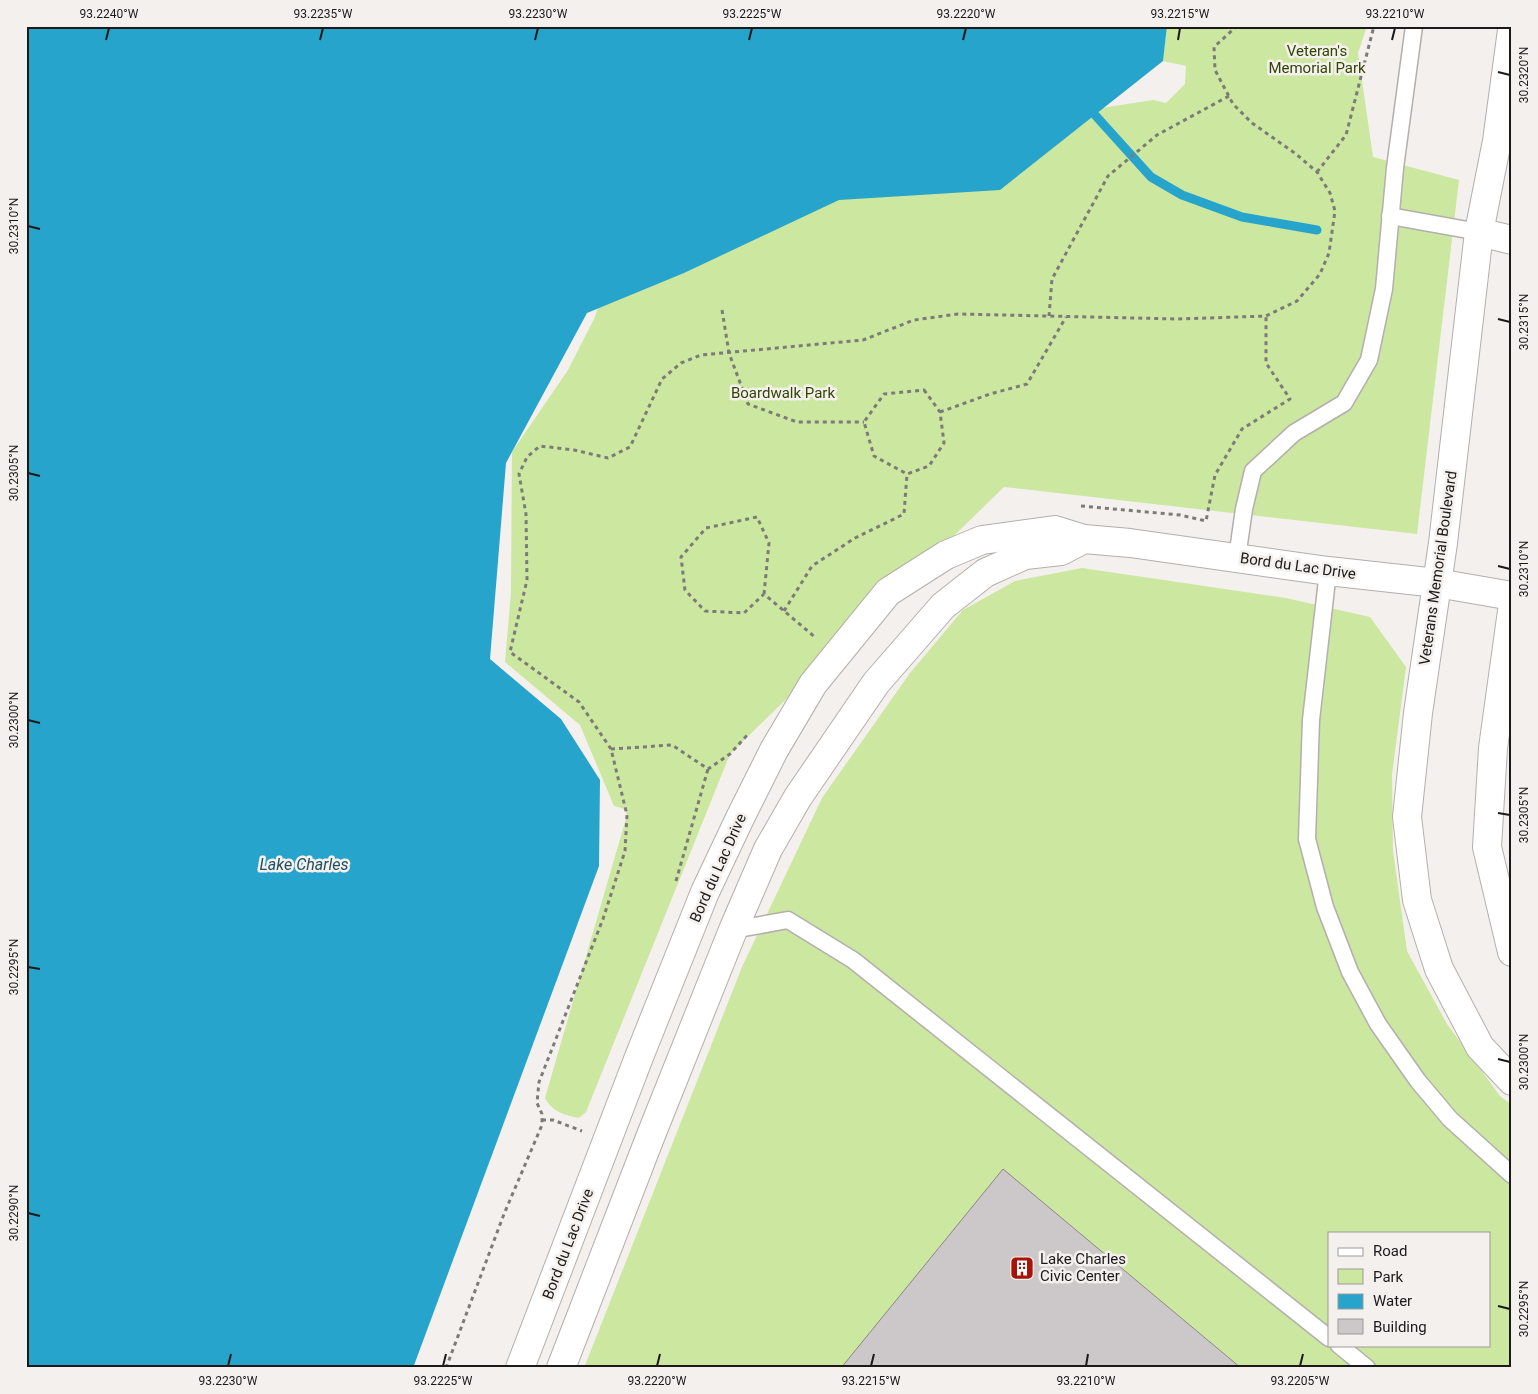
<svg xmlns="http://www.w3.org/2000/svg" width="1538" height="1394" font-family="Roboto,sans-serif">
  <rect width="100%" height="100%" fill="#f4f0ed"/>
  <g fill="#cce79f" fill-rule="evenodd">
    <path d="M1167,26H1367L1358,53L1373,157L1459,180L1417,534L1004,487L730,754L586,1112L579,1118C566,1116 551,1111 545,1098L627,815L625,809L614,806L580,725L505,662L511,592L512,452L568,370L594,319L643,179L1153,100L1166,103L1185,84L1186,66L1163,61Z"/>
    <path d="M1082,568L1286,598L1370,617L1406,667L1392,775L1393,851L1407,951L1447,1024L1500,1096L1512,1105V1368H584L742,967L822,798L910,673L963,610L1015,581ZM1329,1233H1489V1345H1329Z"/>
  </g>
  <path fill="#27a4cc" d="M26,26H1167L1163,61L1000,190L839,200L684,273L587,313L506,463L490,659L561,719L600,780L599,866L413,1368H26Z"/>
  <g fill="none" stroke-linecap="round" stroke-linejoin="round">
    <path stroke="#27a4cc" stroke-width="9" d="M1095,115L1151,177L1182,195L1242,217L1317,230"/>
  </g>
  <path fill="#ccc7c9" stroke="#8b8687" d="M1003,1169L1241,1368H841Z"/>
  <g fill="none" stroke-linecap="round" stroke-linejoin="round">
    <g stroke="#b3afac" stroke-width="19">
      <g id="lane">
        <path d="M1390,216L1479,232"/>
        <path d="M1237,558L1244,509L1253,471L1294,433L1344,403L1369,360L1384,289L1395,168L1414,26"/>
        <path d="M1328,571L1311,720L1307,839L1325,907L1350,972L1378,1024L1418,1081L1450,1119L1512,1175"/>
        <path d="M733,930L788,920L853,960L1329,1338"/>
        <path d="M1339,1345L1367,1368"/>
      </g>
    </g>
    <g stroke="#b3afac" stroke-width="30">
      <path id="street" d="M1479,232L1512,240"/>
    </g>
    <g stroke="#b3afac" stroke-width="30">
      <g id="secondary">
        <path d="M1512,30L1497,141L1479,232L1443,543L1418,713L1407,817L1417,900L1439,969L1480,1047L1512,1081"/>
        <path d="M1512,611L1493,748L1487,847L1512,952"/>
        <path d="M520,1368L639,1057L705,892L740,818L774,750L813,684L888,592L946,555L982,540L1055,530L1084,539L1130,543L1328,571L1437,583L1512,596"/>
        <path d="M561,1368L651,1135L733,930L768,849L798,797L876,683L943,606L985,573L1025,555L1061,551L1084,539"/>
      </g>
    </g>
    <g stroke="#7d7b79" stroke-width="3" stroke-dasharray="4 4" stroke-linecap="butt">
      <path d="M1317,172L1346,135L1374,26"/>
      <path d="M722,310L729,353L748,404L797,422H864"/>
      <path d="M1049,316L1052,279L1108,176L1157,135L1229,96"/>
      <path d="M924,390L940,412L944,443L929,466L907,474L874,456L864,422L884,394Z"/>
      <path d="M940,412L990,394L1027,384L1066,317"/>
      <path d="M1081,506L1180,515L1206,521L1215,475L1242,429L1290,399L1266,363V316"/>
      <path d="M764,594L769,543L757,517L706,528L681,557L685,590L705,611L744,613L764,594L816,638"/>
      <path d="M784,611L812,566L855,538L904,514L907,474"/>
      <path d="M611,749L672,745L708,769L730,754L749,733"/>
      <path d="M676,881L708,769"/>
      <path d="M542,1120H553L582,1131"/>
      <path d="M446,1368L504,1214L542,1125V1114L537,1103L539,1082L603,919L625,851L627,815L611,749L579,702L510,652L527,580L526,514L519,474L527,457L540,446L574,450L608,458L630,447L662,379L681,363L701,355L863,340L914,320L958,314L1178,319L1266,316L1297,301L1320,274L1329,253L1335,211L1330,193L1317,172L1296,154L1252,123L1233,104L1215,70L1214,47L1237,26"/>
    </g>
    <use href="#lane" stroke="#fff" stroke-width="16"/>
    <use href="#street" stroke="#fff" stroke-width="28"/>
    <use href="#secondary" stroke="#fff" stroke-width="28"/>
  </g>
  <path fill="none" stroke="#1b1a19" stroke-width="2" d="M106,40L109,28M320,40L323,28M535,40L538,28M749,40L752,28M963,40L966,28M1178,40L1180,28M1392,40L1395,28M1498,72L1510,75M28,226L40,229M1498,319L1510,322M28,473L40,476M1498,566L1510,569M28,720L40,723M1498,813L1510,815M28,967L40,969M1498,1059L1510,1062M28,1213L40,1216M1498,1306L1510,1309M228,1366L231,1354M443,1366L446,1354M657,1366L660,1354M871,1366L874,1354M1086,1366L1088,1354M1300,1366L1303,1354"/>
  <defs>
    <g id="building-square" transform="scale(1.25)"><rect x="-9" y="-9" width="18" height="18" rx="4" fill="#a61308" stroke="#f4f0ed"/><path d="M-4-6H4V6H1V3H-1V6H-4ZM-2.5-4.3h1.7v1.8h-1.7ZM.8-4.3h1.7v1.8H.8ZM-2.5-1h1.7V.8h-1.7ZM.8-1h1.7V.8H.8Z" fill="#fff"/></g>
  </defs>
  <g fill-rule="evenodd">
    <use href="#building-square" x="1022" y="1268"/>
  </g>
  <g text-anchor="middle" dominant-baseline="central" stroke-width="5" stroke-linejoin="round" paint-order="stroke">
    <g font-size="15" fill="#324503" stroke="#f4f0ed">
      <text x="1317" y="51">Veteran's<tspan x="1317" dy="17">Memorial Park</tspan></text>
      <text x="783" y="393">Boardwalk Park</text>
    </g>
    <g font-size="15" fill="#1b1a19" stroke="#f4f0ed">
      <text transform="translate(1298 566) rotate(8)">Bord du Lac Drive</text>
      <text transform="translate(1438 568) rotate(-82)">Veterans Memorial Boulevard</text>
      <text transform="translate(718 868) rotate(-66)">Bord du Lac Drive</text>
      <text transform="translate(568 1244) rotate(-69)">Bord du Lac Drive</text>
    </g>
    <g font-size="15" fill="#1b1a19" stroke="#f4f0ed" text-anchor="start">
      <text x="1040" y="1259">Lake Charles<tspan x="1040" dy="17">Civic Center</tspan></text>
    </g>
    <g font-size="16" font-style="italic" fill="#205061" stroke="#f4f0ed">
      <text x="304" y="864">Lake Charles</text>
    </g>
  </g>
  <rect width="1538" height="1394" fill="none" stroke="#f4f0ed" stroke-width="55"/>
  <rect x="1328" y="1232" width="162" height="115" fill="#f4f0ed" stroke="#9d9a98"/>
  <rect x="1338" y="1248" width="25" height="8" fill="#ffffff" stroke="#9d9a98"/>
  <text x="1373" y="1256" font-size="15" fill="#1b1a19">Road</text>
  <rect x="1338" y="1269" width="25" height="15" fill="#cce79f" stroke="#9d9a98"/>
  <text x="1373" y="1282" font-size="15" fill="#1b1a19">Park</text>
  <rect x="1338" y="1294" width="25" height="15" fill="#27a4cc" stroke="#9d9a98"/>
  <text x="1373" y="1306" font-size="15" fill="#1b1a19">Water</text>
  <rect x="1338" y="1319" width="25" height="15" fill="#ccc7c9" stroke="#9d9a98"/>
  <text x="1373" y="1332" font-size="15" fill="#1b1a19">Building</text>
  <rect x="28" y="28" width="1482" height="1338" fill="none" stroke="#1b1a19" stroke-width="2"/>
  <g font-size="12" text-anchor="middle" fill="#1b1a19">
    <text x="109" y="18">93.2240°W</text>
    <text x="323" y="18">93.2235°W</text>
    <text x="538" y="18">93.2230°W</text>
    <text x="752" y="18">93.2225°W</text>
    <text x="966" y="18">93.2220°W</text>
    <text x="1180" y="18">93.2215°W</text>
    <text x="1395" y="18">93.2210°W</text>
    <text transform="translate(1524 75) rotate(-90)" y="4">30.2320°N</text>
    <text transform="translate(14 226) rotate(-90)" y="4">30.2310°N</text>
    <text transform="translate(1524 322) rotate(-90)" y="4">30.2315°N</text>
    <text transform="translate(14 473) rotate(-90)" y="4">30.2305°N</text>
    <text transform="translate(1524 569) rotate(-90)" y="4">30.2310°N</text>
    <text transform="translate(14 720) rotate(-90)" y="4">30.2300°N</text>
    <text transform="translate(1524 815) rotate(-90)" y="4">30.2305°N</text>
    <text transform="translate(14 967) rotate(-90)" y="4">30.2295°N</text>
    <text transform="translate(1524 1062) rotate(-90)" y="4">30.2300°N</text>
    <text transform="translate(14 1213) rotate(-90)" y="4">30.2290°N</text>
    <text transform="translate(1524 1309) rotate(-90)" y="4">30.2295°N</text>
    <text x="228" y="1385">93.2230°W</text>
    <text x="443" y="1385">93.2225°W</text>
    <text x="657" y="1385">93.2220°W</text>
    <text x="871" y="1385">93.2215°W</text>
    <text x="1086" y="1385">93.2210°W</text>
    <text x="1300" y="1385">93.2205°W</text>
  </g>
</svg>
